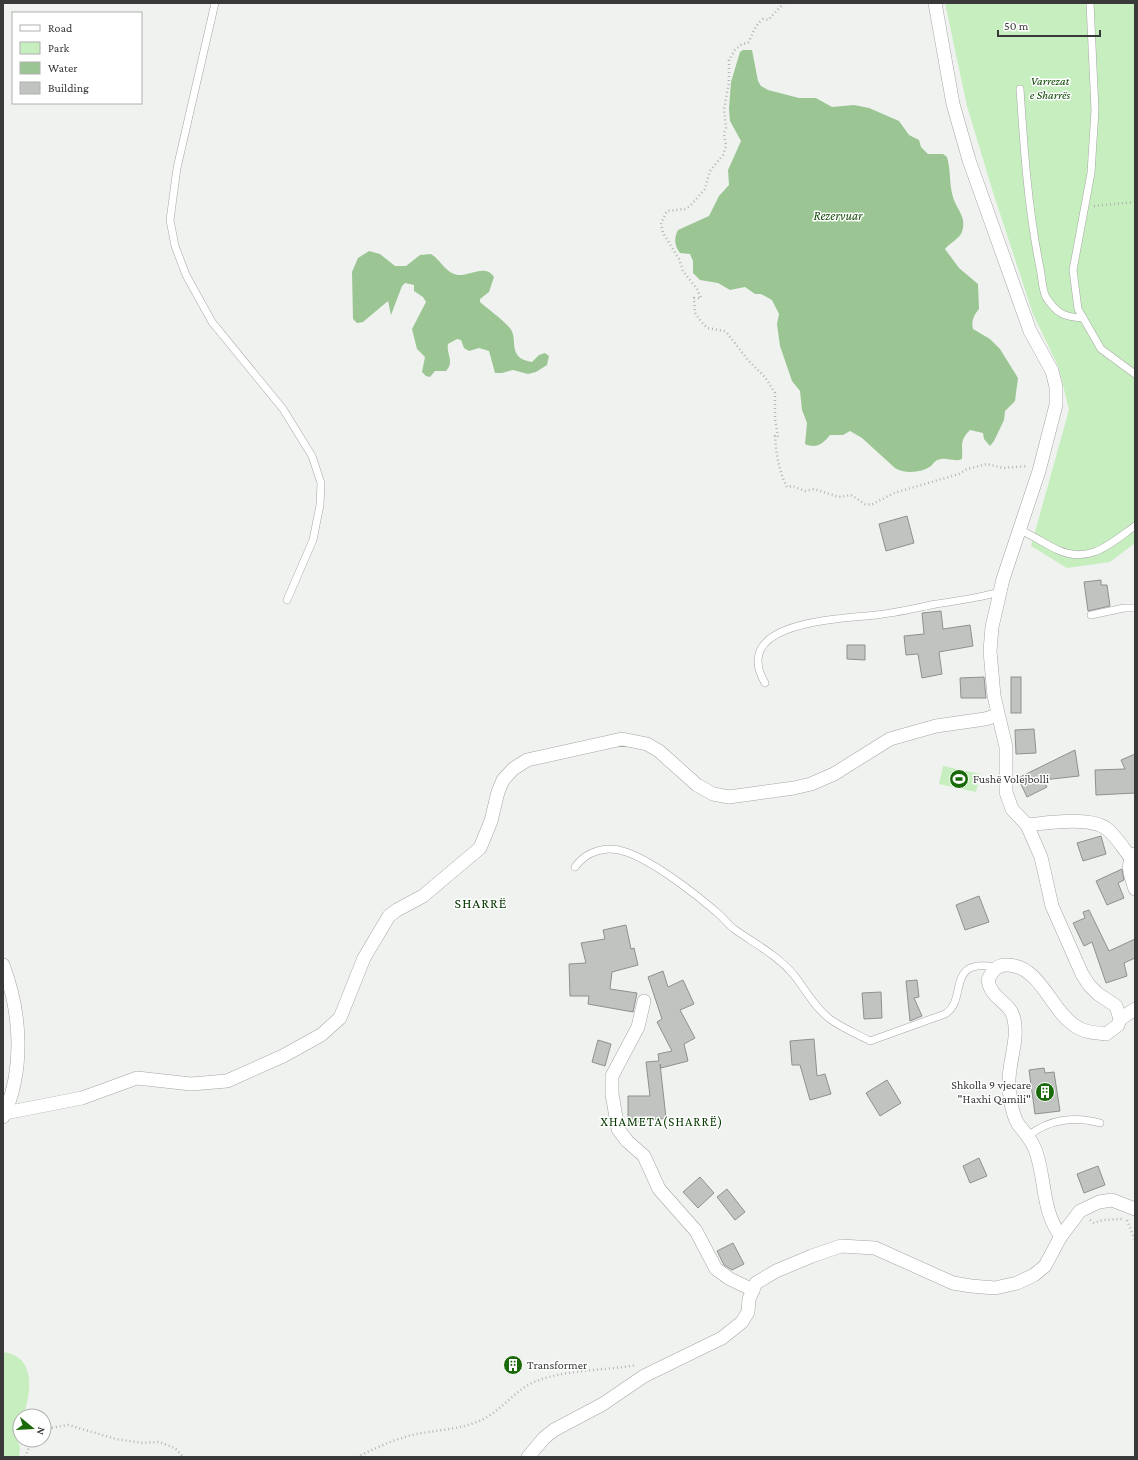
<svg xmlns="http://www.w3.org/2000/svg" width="1138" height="1460" font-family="'Crimson Pro',serif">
  <rect width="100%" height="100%" fill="#eff2ef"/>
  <g fill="#c6eebf">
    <path d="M945,3H1135V543L1110,562L1067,568L1031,546L1069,410L1059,368L1033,314L992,189L967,106Z"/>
    <path d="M943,766L980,774L976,792L939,784Z"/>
    <path d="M3,1352C36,1356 32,1392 23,1416H20V1425L16,1435L20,1448L19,1457H3Z"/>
  </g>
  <g fill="#9bc694">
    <path d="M743,50H752L758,81L761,86L768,90L799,98H816L832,107L854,105L869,108L899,121L909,135L919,140L921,147L928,154H943L947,157C951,170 949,184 953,197C957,211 967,216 962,232C959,239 950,243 945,249L959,268L978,284L979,309C974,315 971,321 973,329L990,339L1000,349L1018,378L1015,401L1005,411L1004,420L994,441L990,446L984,439L983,433L970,430C959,441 963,445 962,459C955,462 948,458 941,459C935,460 934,463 931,466C922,473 904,474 895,468L862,438L850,431L843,435H830C823,444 816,449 805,444L807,423L802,410L800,391L792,381L780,346L777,324L779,314L772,300L761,294H755L745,287L730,290L718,283L700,280L693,273V261L690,254L680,253C674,246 674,237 678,230L709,216L719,196L729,185L728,170L741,141L730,121L729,109L731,82L740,52Z"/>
    <path d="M369,251L380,254L395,266H406L420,255L431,254C441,260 446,274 459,275C471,275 486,264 494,277L489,292L480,299V302C489,310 501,318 509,327C520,338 505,358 532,362L539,355L545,353L549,356L547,365L536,372L528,374L513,370L502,373H495L489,351L479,348L469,351L464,348L461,340L457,339L448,344C446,354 455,362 446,371H435L430,377L426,376L422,372L425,357L417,349L412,329L426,302L423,297L414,291V285L405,283L402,286L391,315L388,301L363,322L357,323L353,319L352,272L358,258Z"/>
  </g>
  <g fill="#c0c3c0" stroke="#8e918e">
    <path d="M907,516L914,543L886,551L879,524Z"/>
    <path d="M1101,580V585H1107L1110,606L1088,611L1084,582Z"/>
    <path d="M941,611L943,629L970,625L973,646L939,652L942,674L922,678L918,654L906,655L904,636L924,634L922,613Z"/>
    <path d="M847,645H865V660L847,659Z"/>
    <path d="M984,677L986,698H961L960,678Z"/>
    <rect x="1011" y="677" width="10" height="36"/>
    <path d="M1034,729L1036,753L1016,754L1015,730Z"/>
    <path d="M1075,750L1079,776L1043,780L1047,787L1027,797L1018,778Z"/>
    <path d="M1135,754V793L1096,795L1095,770L1125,769L1121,760Z"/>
    <path d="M1101,836L1106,854L1083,861L1077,843Z"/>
    <path d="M1122,869L1124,880L1118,883L1124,898L1107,905L1096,881Z"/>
    <path d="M979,896L989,922L965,930L956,905Z"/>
    <path d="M1089,910L1109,951L1135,939V958L1124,963L1127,976L1106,983L1092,942L1084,946L1073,923L1085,918L1083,912Z"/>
    <path d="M626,925L631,949L634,948L638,965L612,972L610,989L637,993L633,1012L588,1004L589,996H570L569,964L586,963L581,943L605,939L603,930Z"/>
    <path d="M663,971L668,987L683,980L694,1004L680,1010L695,1038L684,1044L688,1061L661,1068L660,1064L666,1118L648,1121L647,1122H628V1096H650L646,1062L659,1061L658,1054L672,1051L657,1022L662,1019L648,977Z"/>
    <path d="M917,980L919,997L914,998L922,1016L910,1021L906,981Z"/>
    <path d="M881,992L882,1018L864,1019L862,993Z"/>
    <path d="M814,1039L817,1076L825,1074L831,1094L810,1100L800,1065H792L790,1041Z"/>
    <path d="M598,1040L611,1044L605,1066L592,1062Z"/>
    <path d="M1044,1068L1045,1073L1054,1072L1060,1111L1035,1114L1029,1070Z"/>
    <path d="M887,1080L901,1103L880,1116L866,1093Z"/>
    <path d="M979,1158L987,1176L970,1183L963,1166Z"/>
    <path d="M1098,1166L1105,1185L1084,1193L1077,1174Z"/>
    <path d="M700,1177L714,1193L698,1208L683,1192Z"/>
    <path d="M727,1189L745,1212L735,1220L717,1197Z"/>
    <path d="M733,1243L744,1264L732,1270L724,1265L717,1251Z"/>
  </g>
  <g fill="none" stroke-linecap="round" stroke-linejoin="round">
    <g stroke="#a5a7a4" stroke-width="8">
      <g id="service">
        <path d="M215,3L177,168L170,220L175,246L186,275L212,322L283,409L312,456L321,483L320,505L313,540L287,600"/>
        <path d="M1090,3L1095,110L1091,173L1073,270L1078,309L1101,349L1135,374"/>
        <path d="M1020,89C1024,149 1028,209 1040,268C1042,276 1042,290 1046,297C1057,314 1064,317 1083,318"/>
        <path d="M1020,530C1034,536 1045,544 1058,550C1090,564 1110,544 1135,526"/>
        <path d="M1091,615L1124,608H1135"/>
        <path d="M765,683C729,621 841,619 876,615C896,613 916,608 936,604C957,601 979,598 999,592"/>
        <path d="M575,867C586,851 607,845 626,852C655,862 697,895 721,916C725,920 729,925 734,929C755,944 776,954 794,975C805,989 815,1008 830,1019C842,1028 857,1034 870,1041L945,1014C969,999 944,958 996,967"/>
        <path d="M1028,1136C1049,1119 1075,1116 1100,1123"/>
      </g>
    </g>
    <g stroke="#a5a7a4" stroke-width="14">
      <g id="minor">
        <path d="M935,3L953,104L969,160L1030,331L1052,371L1056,387V405L1039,471L1003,579L992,627L990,651L994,696L1006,747V792L1012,809L1027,825L1041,857L1052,906L1082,974L1089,985L1098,994L1116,1006L1120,1019L1118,1025L1106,1034C1095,1033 1083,1032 1074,1025C1051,1010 1040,966 1008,965C997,964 992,971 988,980C991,1000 1010,1001 1014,1019C1019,1042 1007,1065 1009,1088C1010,1099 1012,1114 1018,1124C1024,1132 1031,1139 1035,1149C1046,1177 1041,1211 1061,1236"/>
        <path d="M1027,825C1047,823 1090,816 1107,829C1116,836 1123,848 1131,858"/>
        <path d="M1135,854C1125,863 1131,877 1135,889"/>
        <path d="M3,965C21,1012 25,1070 3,1117"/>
        <path d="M644,1001L638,1027L612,1076V1094L618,1129L627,1141L644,1156L659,1189L696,1231L716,1269L730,1279L753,1290"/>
        <path d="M1120,1019L1135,1009"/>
        <path d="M5,1113L82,1098L137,1078L191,1084L227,1081L283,1056L321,1035L340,1018L364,958L389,916L397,910L423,896L480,848L491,821L498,792L503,780L513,769L527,760L622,739L647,744L659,751L697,785L713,794L729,797L794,788L811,784L834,774L890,739L936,726L985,719L998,715"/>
        <path d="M528,1457L544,1438L554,1430L603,1404L644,1376L722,1338L742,1322L748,1312L749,1299L756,1283L776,1271L812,1256L841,1246L875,1248L953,1283L971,1286L995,1288L1017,1283L1034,1275L1045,1266L1061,1236L1080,1211L1099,1202L1112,1200L1135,1209"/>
      </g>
    </g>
    <g stroke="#b4b6b4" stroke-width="2.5" stroke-dasharray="1 3" stroke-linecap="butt">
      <path d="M784,3L768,20L763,19C754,26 753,34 748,43L742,44L735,50L729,60V82L724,109L726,128L724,134L726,146L723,155L710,171L705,189L690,206L685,209L667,211L661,223L663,233L679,259L683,271L697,289L701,298H694L695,313L703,324L708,328L724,331L727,333L748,360L765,377L775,393V419L778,437L775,436C776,453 779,472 787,487L793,486L805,491L814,489L839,497L851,495L865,504L871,505L894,493L959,474L967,469L987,464L1003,468L1028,466"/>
      <path d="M1094,206L1135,202"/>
      <path d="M1090,1220L1094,1223L1103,1220L1123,1219"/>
      <path d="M1127,1220L1135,1240"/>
      <path d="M44,1429L68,1425L116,1439L143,1443L159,1442L175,1448L183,1457"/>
      <path d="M25,1457L32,1440"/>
      <path d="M357,1457C376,1448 396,1438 417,1434C436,1430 455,1430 474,1423C499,1415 513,1391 534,1382C566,1369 603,1371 636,1365"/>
    </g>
    <use href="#service" stroke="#fff" stroke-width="7"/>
    <use href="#minor" stroke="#fff" stroke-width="13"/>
  </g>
  <defs>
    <g id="stadium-disc" transform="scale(1)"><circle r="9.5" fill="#196909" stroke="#fff"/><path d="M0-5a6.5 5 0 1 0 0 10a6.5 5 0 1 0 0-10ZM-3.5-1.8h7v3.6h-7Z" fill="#fff"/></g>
    <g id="building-disc" transform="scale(1)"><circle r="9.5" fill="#196909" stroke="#fff"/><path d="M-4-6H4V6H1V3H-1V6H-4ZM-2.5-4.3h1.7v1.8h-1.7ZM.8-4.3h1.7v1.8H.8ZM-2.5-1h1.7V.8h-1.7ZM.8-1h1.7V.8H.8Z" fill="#fff"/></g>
  </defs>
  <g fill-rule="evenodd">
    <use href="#stadium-disc" x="959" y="779"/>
    <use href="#building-disc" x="1045" y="1092"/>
    <use href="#building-disc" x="513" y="1365"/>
  </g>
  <g text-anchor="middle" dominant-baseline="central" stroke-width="3" stroke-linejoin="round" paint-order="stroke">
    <g font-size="12" font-style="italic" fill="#0a4501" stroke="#fff">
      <text x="1050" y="81">Varrezat<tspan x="1050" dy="14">e Sharrës</tspan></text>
    </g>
    <g font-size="12" fill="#383938" stroke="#fff" text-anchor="start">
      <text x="973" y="779">Fushë Volejbolli</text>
      <text x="1031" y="1085" text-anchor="end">Shkolla 9 vjecare<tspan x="1031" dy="14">"Haxhi Qamili"</tspan></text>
      <text x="527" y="1365">Transformer</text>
    </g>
    <g font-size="13" font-style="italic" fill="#134d09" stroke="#fff">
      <text x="838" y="215">Rezervuar</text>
    </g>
    <g font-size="13" letter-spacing="1" fill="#063900" stroke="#fff">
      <text x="662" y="1121">XHAMETA(SHARRË)</text>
    </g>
    <g font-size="14" letter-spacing="1" fill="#063900" stroke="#fff">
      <text x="481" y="903">SHARRË</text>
    </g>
  </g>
  <rect width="1138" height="1460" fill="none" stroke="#383938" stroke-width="8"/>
  <rect x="12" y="12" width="130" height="92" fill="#ffffff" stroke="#afb0af"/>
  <rect x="20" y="25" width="20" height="6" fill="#ffffff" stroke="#afb0af"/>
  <text x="48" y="32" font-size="12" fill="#383938">Road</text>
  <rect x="20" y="42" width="20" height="12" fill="#c6eebf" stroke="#afb0af"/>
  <text x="48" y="52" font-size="12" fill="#383938">Park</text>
  <rect x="20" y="62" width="20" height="12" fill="#9bc694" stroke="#afb0af"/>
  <text x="48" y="72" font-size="12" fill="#383938">Water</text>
  <rect x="20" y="82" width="20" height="12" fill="#c0c3c0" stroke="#afb0af"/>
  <text x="48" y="92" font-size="12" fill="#383938">Building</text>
  <g transform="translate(32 1428) rotate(108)"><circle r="19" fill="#ffffff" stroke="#afb0af"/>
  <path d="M0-3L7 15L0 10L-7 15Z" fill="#196909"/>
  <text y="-6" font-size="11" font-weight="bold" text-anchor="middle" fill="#383938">N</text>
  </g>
  <path d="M998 30v6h102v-6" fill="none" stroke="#383938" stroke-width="2"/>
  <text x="1004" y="30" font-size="12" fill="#383938" stroke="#ffffff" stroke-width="3" paint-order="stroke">50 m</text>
</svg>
